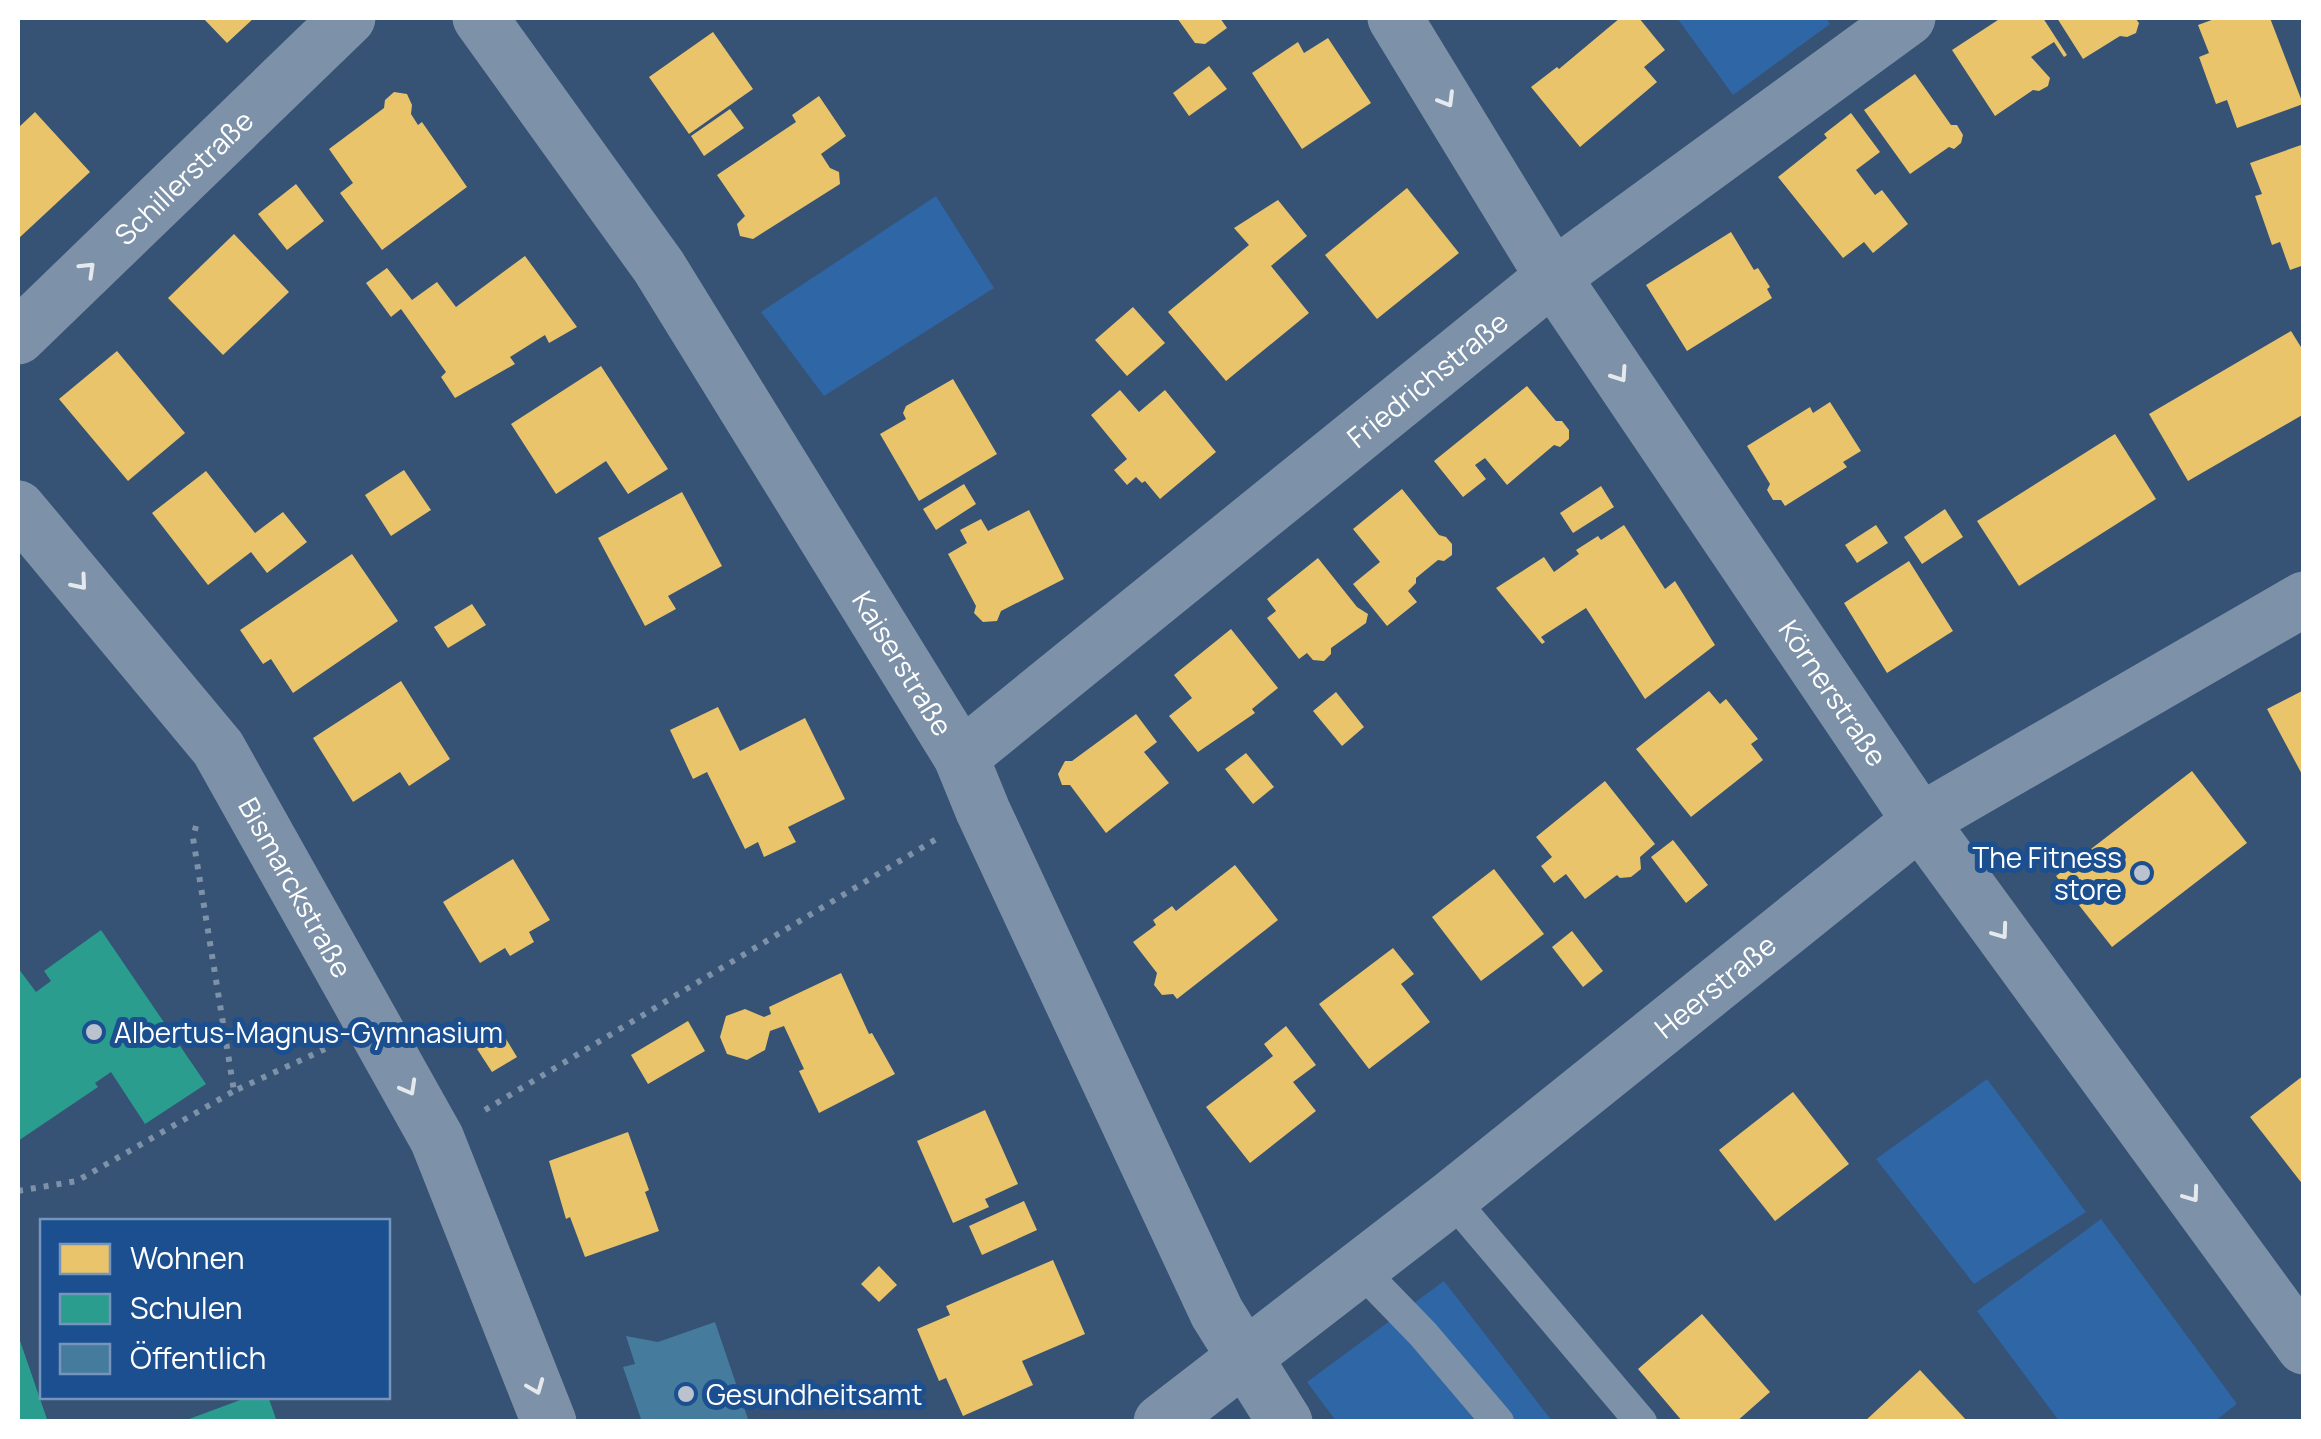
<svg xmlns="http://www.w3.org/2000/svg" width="2321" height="1439" font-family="Manrope,sans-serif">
  <rect width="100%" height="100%" fill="#365274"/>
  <g fill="#2f66a5">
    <path d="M1677,18H1826L1830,24L1733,95Z"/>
    <path d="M936,196L994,288L824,396L761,312Z"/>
    <path d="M1987,1079L2086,1212L1974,1284L1876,1159Z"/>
    <path d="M2101,1219L2237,1404L2215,1421H2059L1977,1311Z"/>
    <path d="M1444,1281L1552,1421H1336L1307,1382Z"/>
  </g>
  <g fill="#e9c46a">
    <path d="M203,18H254L227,43Z"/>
    <path d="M1177,18H1220L1227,28L1205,44L1195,43Z"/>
    <path d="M1620,18H1639L1665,50L1644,67L1657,82L1580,147L1531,87L1557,67L1559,69Z"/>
    <path d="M2001,18H2043L2067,55L2064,57L2054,42L2031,57L2050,78L2048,86L2039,91L2033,90L1995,116L1952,50Z"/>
    <path d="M2057,18H2135L2139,23L2136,33L2127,37L2120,36L2083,59Z"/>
    <path d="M2217,18H2270L2303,104L2237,128L2227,100L2216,104L2199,57L2209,53L2198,25Z"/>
    <path d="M713,32L753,89L689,134L649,77Z"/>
    <path d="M1328,38L1371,103L1302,149L1252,73L1298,42L1304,53Z"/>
    <path d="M1209,66L1227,89L1189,116L1173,93Z"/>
    <path d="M1915,74L1951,125H1957L1963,135L1961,143L1954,149L1949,147L1910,174L1864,110Z"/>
    <path d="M394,92L407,94L412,105L411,114L418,125L422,122L467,187L382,250L340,193L353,183L329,149L384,108L385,100Z"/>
    <path d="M819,96L846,136L821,154L830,168L839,172L840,184L753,239L740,236L737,224L745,216L717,175L796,122L792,115Z"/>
    <path d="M730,109L744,128L704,156L691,136Z"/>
    <path d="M35,112L90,172L18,239V128Z"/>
    <path d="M1851,113L1880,152L1856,170L1875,195L1882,190L1908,224L1873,253L1864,242L1843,258L1778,177L1827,138L1824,134Z"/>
    <path d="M2304,144V265L2290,270L2280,242L2272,245L2255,196L2262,194L2250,163Z"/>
    <path d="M296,184L324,221L287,250L258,214Z"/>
    <path d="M1407,188L1459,253L1377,319L1325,255Z"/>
    <path d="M1278,200L1307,236L1271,266L1309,313L1226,381L1168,312L1249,245L1234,228Z"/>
    <path d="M1731,232L1754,270L1758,268L1770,287L1767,289L1772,298L1687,351L1646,285Z"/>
    <path d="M234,234L289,292L223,355L168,298Z"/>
    <path d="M525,256L577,327L549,343L545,335L510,357L515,364L455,398L441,377L446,372L401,309L391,317L366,283L387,268L412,300L437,282L456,307Z"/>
    <path d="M1133,307L1165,343L1127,376L1095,340Z"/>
    <path d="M2291,331L2304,352V414L2188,481L2149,414Z"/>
    <path d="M117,351L185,433L128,481L59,399Z"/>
    <path d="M601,366L668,469L628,494L606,461L556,494L511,424Z"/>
    <path d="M953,379L997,454L919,501L880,434L906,419L903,413L906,406Z"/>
    <path d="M1527,386L1556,421H1562L1569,430V439L1560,447L1554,445L1507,485L1485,458L1475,465L1486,479L1463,497L1434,461Z"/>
    <path d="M1120,390L1139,412L1165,390L1216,452L1160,499L1145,481L1142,483L1136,477L1127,485L1114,470L1127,459L1091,415Z"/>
    <path d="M1830,402L1861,451L1843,462L1847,467L1785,506L1781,500H1773L1767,490L1770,484L1747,446L1810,407L1813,413Z"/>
    <path d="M2115,434L2156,499L2019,586L1977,521Z"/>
    <path d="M404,470L431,510L391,536L365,495Z"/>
    <path d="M206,471L255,533L283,512L307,542L267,573L251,552L208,585L152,513Z"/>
    <path d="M964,484L976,504L936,530L923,509Z"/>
    <path d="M1601,486L1614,507L1573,533L1560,513Z"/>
    <path d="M1402,489L1439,535L1446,537L1452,544V555L1444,561L1438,560L1416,578V583L1408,591L1417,602L1387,626L1353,584L1380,562L1353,529Z"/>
    <path d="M682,492L722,566L668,596L676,609L645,626L598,538Z"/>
    <path d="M1945,509L1963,537L1922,564L1904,537Z"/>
    <path d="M1029,510L1064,579L1001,611L997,621L983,622L974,613L976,606L948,554L967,543L960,530L981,519L988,531Z"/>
    <path d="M1624,525L1665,589L1675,581L1715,645L1645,699L1586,608L1541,637L1545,642L1542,644L1496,588L1544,557L1554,572L1579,554L1576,550L1598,536L1601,540Z"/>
    <path d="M1876,525L1888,543L1857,563L1845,545Z"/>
    <path d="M352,554L398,621L293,693L271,659L263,664L240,630Z"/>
    <path d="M1318,558L1357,607L1368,614L1366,623L1331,648V654L1324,661L1313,660L1307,653L1299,659L1267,618L1276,611L1267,599Z"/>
    <path d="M1909,561L1953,631L1887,673L1844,603Z"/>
    <path d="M472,604L486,625L448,648L434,627Z"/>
    <path d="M1231,629L1278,688L1252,709L1255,713L1198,752L1169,716L1192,698L1174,675Z"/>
    <path d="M401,681L450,759L409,786L400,772L353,802L313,738Z"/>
    <path d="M2304,690V778L2267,709Z"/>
    <path d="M1709,691L1720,704L1726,699L1758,739L1751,744L1763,760L1691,817L1636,749Z"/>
    <path d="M1336,692L1364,727L1342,746L1313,711Z"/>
    <path d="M718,707L740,751L805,718L845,799L788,827L796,842L764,857L758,842L745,849L707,772L693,779L670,730Z"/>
    <path d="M1136,714L1157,742L1144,752L1169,783L1106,833L1070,785H1062L1058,774L1065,761H1072Z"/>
    <path d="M1246,753L1274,787L1253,804L1225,769Z"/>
    <path d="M2192,771L2247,843L2112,947L2056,876Z"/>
    <path d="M1605,781L1655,844L1640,857L1641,869L1631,877L1620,878L1617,875L1585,899L1566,874L1554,883L1541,866L1552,857L1536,837Z"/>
    <path d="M1673,840L1708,885L1686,903L1651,857Z"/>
    <path d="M513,859L550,920L529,932L534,942L510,956L505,948L480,963L443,902Z"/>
    <path d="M1235,865L1278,920L1177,999L1173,994L1162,995L1154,985L1157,973L1133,942L1156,925L1153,920L1172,906L1176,911Z"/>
    <path d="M1494,869L1544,934L1481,981L1432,917Z"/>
    <path d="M1572,931L1603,971L1583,987L1552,947Z"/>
    <path d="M1393,948L1414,974L1401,984L1430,1022L1369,1069L1319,1004Z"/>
    <path d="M841,973L869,1034L872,1033L895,1074L819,1113L799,1071L804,1069L784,1026L770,1031L765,1050L747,1060L727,1054L720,1037L726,1016L745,1009L764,1017L771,1014L769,1007Z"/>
    <path d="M688,1021L705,1051L648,1084L631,1055Z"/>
    <path d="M1286,1026L1316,1065L1293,1082L1316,1111L1250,1163L1206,1107L1273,1056L1264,1044Z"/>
    <path d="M503,1034L517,1057L492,1072L477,1049Z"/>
    <path d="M2304,1075V1186L2250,1117Z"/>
    <path d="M1793,1092L1849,1164L1775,1221L1719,1150Z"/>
    <path d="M985,1110L1018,1184L985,1199L989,1207L953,1223L917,1141Z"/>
    <path d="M628,1132L649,1190L645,1192L659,1231L585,1257L570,1217L566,1219L549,1161Z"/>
    <path d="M1024,1201L1037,1230L982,1255L969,1226Z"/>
    <path d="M1053,1260L1085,1334L1022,1361L1033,1385L963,1416L946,1378L939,1381L917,1329L950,1315L946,1306Z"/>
    <path d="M879,1266L897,1285L879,1302L861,1284Z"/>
    <path d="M1702,1314L1770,1392L1736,1422H1683L1638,1369Z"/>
    <path d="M1920,1370L1968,1422H1864Z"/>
  </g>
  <g fill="#2a9d8f">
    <path d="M101,930L206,1084L145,1124L111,1072L95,1083L98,1087L18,1141V968L36,992L51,981L44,971Z"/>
    <path d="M18,1335L48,1422H18Z"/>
    <path d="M251,1396H268L277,1422H181Z"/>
  </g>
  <path fill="#457b9d" d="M715,1322L749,1422H642L623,1367L635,1364L626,1336L658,1342Z"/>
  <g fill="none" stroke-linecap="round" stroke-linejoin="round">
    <g stroke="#7d92a8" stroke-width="6" stroke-dasharray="5 8" stroke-linecap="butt">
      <path d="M196,826L193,838L234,1091L325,1049"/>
      <path d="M485,1110L938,838"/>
      <path d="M18,1191L77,1181L234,1091"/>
    </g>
    <g stroke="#7d92a8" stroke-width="32">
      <path d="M1451,1198L1641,1422"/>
      <path d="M1360,1269L1423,1334L1498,1422"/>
    </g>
    <g stroke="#7d92a8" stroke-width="55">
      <path id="s1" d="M480,18L659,267L961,757L983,811L1217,1313L1285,1422"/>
      <path id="s2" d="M1395,18L1553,277L1920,821L2304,1347"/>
      <path id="s3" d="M18,337L348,18"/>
      <path id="s4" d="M18,508L218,748L437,1139L549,1422"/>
      <path id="s5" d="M961,757L1553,277L1908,18"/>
      <path id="s6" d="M1161,1422L1451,1198L1920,821L2304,599"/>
    </g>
  </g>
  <defs><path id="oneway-chevron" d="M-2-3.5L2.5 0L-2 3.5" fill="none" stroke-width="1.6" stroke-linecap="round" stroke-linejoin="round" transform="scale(2.5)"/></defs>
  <g stroke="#e5e9ee">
    <use href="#oneway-chevron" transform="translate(1447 100) rotate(59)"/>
    <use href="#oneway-chevron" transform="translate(88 269) rotate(-44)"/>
    <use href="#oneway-chevron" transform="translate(1620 375) rotate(56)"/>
    <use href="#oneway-chevron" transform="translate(80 583) rotate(50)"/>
    <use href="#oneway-chevron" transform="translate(2001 932) rotate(54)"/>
    <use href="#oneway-chevron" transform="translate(409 1088) rotate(61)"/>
    <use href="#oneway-chevron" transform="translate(2192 1195) rotate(54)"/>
    <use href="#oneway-chevron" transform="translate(536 1387) rotate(68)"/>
  </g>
  <g fill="#b9c2ce" stroke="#1b4f8f" stroke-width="4">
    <circle cx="2142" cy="873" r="10"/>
    <circle cx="94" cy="1032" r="10"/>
    <circle cx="686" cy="1394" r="10"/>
  </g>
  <g text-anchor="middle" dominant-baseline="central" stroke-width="10" stroke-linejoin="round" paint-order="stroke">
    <g font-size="28" fill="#fff" stroke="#1b4f8f">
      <text stroke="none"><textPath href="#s3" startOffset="230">Schillerstraße</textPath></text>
      <text stroke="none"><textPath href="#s5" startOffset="600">Friedrichstraße</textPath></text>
      <text stroke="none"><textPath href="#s1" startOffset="772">Kaiserstraße</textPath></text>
      <text stroke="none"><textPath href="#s2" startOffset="805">Körnerstraße</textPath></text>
      <text stroke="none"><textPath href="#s4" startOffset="472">Bismarckstraße</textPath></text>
      <text stroke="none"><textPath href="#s6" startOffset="705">Heerstraße</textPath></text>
    </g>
    <g font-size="28" fill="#fff" stroke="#1b4f8f" text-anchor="start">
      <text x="2122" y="857" text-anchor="end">The Fitness<tspan x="2122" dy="32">store</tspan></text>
      <text x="114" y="1032">Albertus-Magnus-Gymnasium</text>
      <text x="706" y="1394">Gesundheitsamt</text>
    </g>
  </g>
  <rect width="2321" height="1439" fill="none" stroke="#ffffff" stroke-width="40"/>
  <rect x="40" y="1219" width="350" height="180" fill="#1b4f8f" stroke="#7695bc" stroke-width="2.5"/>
  <rect x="60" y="1244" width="50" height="30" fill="#e9c46a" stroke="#7695bc" stroke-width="2.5"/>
  <text x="130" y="1269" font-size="30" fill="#ffffff">Wohnen</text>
  <rect x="60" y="1294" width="50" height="30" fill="#2a9d8f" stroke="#7695bc" stroke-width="2.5"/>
  <text x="130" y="1319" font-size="30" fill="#ffffff">Schulen</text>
  <rect x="60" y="1344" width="50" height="30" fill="#457b9d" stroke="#7695bc" stroke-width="2.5"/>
  <text x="130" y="1369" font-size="30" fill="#ffffff">Öffentlich</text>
</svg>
